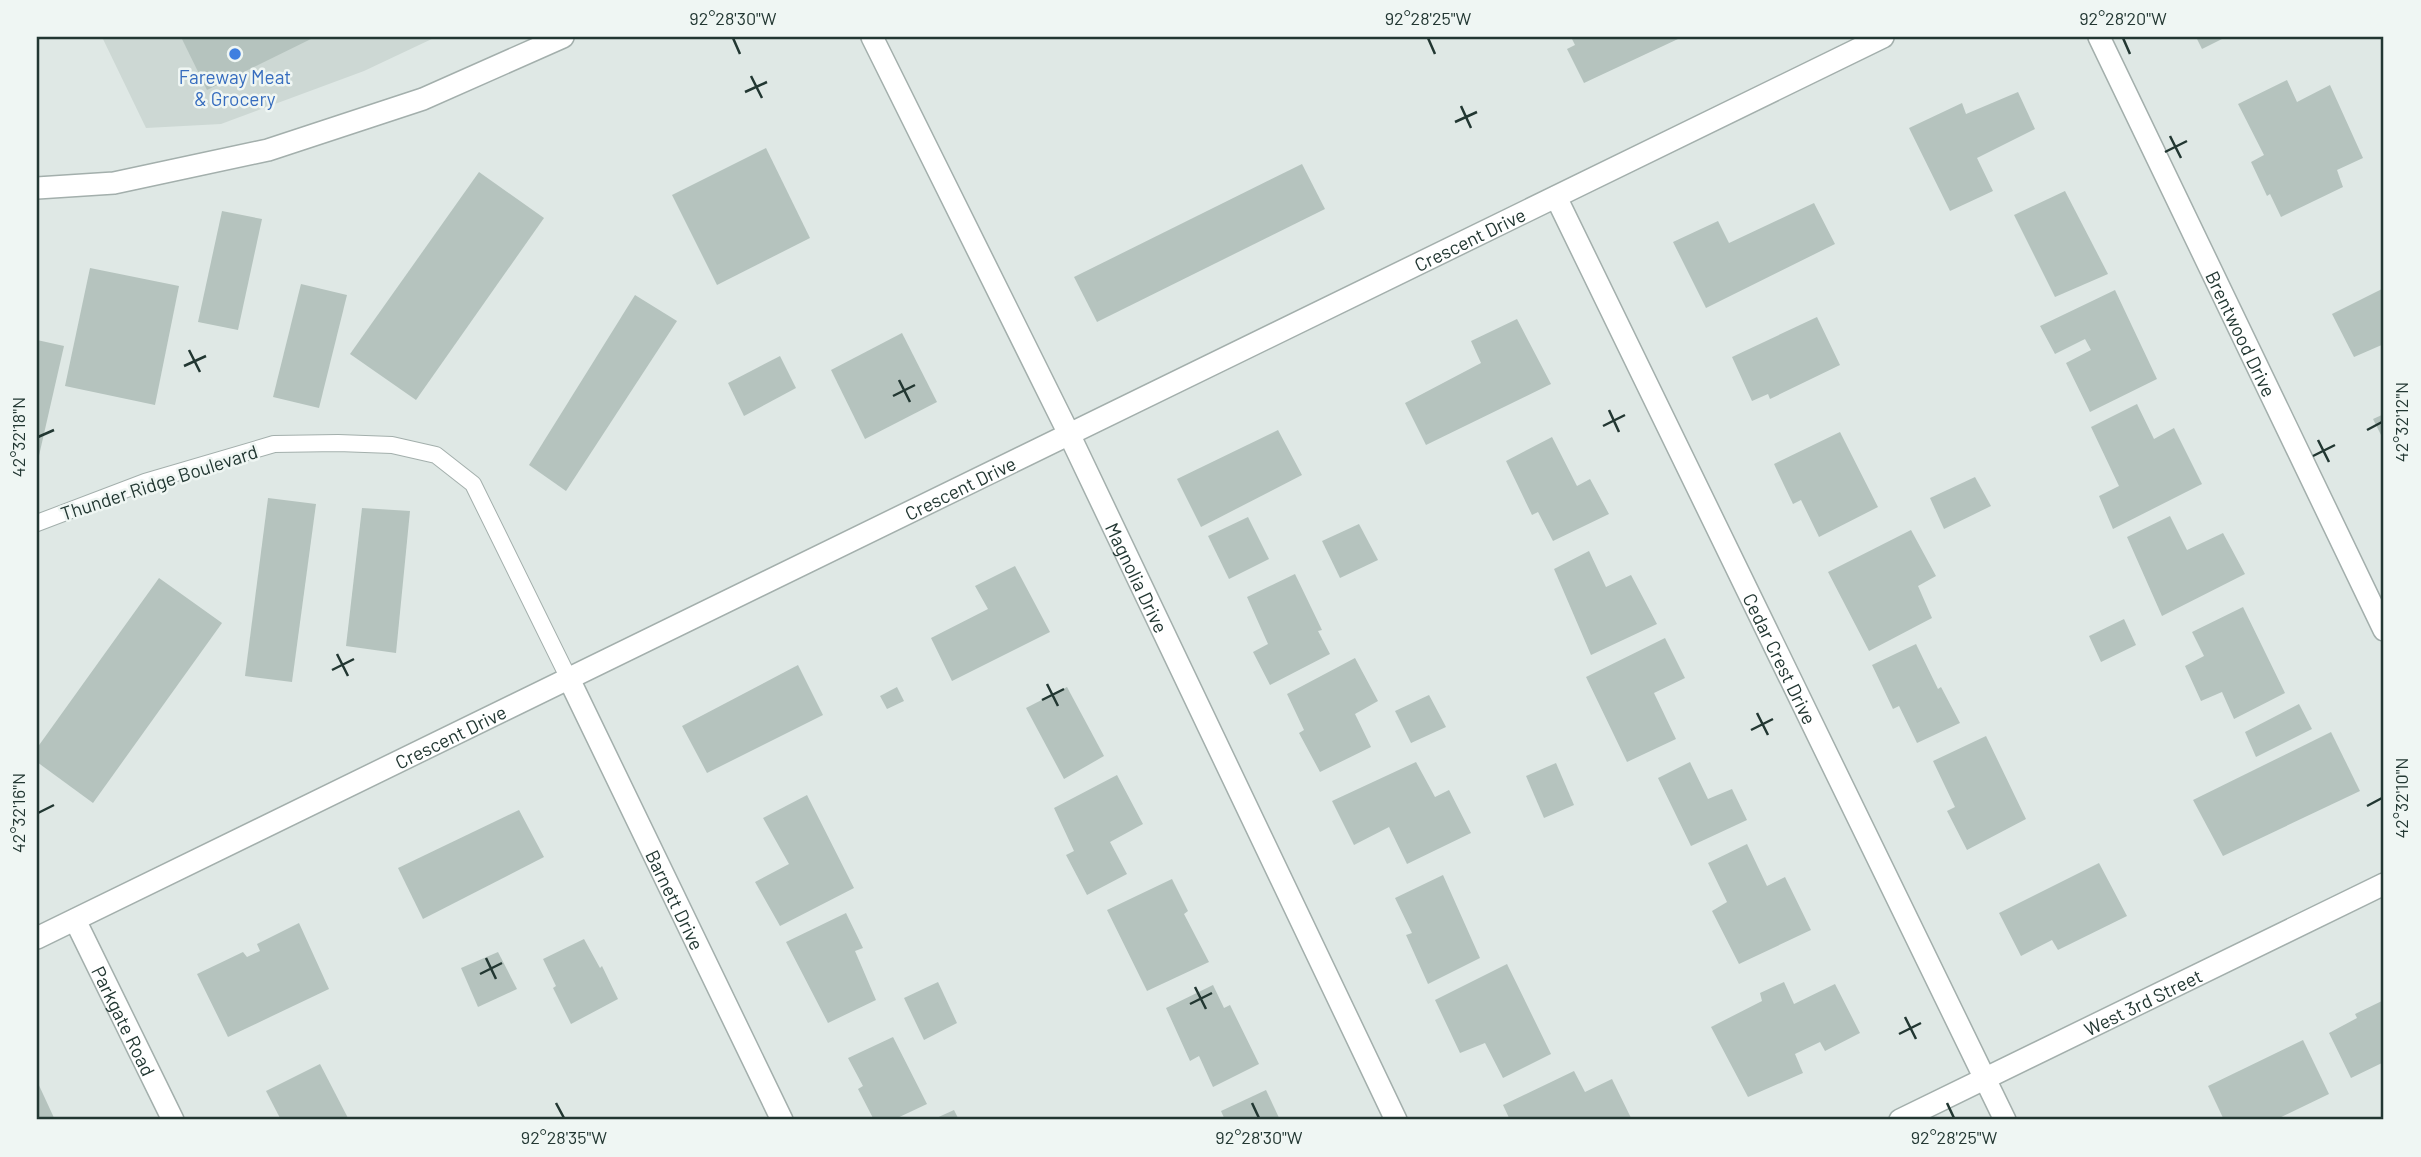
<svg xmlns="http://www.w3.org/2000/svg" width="2421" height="1157" font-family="Barlow,sans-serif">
  <rect width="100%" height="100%" fill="#dfe8e5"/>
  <path fill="#cdd8d4" d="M102,37H436L364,71L221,124L146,128Z"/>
  <g fill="#b5c3be">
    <path d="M181,37H315L207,90Z"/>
    <path d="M1571,37H1677L1678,39L1584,83L1567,49L1575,45Z"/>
    <path d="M2196,37H2226L2202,49Z"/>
    <path d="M2287,80L2297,102L2330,85L2363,158L2337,170L2343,187L2281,217L2270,194L2267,196L2251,162L2264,155L2238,104Z"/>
    <path d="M2018,92L2035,129L1977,158L1993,191L1950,211L1909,128L1962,103L1966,114Z"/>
    <path d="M766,148L810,238L717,285L672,195Z"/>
    <path d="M1302,164L1325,209L1097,322L1074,277Z"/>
    <path d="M479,172L544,218L416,400L350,354Z"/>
    <path d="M2065,191L2108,274L2055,297L2014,215Z"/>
    <path d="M1814,203L1835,244L1706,308L1673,242L1718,221L1729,243Z"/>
    <path d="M222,211L262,219L238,330L198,322Z"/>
    <path d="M90,268L179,286L155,405L65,386Z"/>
    <path d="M301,284L347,295L319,408L273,397Z"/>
    <path d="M2384,288V344L2354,357L2332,314Z"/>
    <path d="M2115,290L2157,379L2090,412L2066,363L2091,350L2085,339L2055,354L2040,326Z"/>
    <path d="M635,295L677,321L566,491L529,465Z"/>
    <path d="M1817,317L1840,365L1770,399L1768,394L1752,401L1732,357Z"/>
    <path d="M1517,319L1551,384L1426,445L1405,403L1481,363L1471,341Z"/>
    <path d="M902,333L937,402L865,439L831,370Z"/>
    <path d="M37,340L64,346L38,460L37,459Z"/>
    <path d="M780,356L796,388L744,416L728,383Z"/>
    <path d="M2137,404L2154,439L2174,428L2202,484L2113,529L2099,496L2119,486L2091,427Z"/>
    <path d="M2384,414V441L2373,419Z"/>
    <path d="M1278,430L1302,475L1201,527L1177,479Z"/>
    <path d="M1840,432L1878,507L1819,537L1801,500L1793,504L1774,464Z"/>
    <path d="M1552,437L1577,486L1590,479L1609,514L1553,541L1538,512L1532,515L1506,461Z"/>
    <path d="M1975,477L1991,506L1944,529L1930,498Z"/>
    <path d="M268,498L316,504L292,682L245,676Z"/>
    <path d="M362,508L410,511L396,653L346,646Z"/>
    <path d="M2170,516L2187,550L2223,533L2245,574L2162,616L2127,537Z"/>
    <path d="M1248,517L1269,559L1229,579L1208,536Z"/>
    <path d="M1359,524L1378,560L1340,578L1322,541Z"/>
    <path d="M1911,530L1936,576L1918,586L1932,618L1869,651L1828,572Z"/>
    <path d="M1589,551L1606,587L1631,575L1657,624L1591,655L1554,569Z"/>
    <path d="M1015,566L1050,632L952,681L931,638L988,609L975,586Z"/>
    <path d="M1295,574L1322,630L1318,631L1330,654L1270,685L1253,652L1268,644L1247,597Z"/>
    <path d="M159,578L222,623L93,803L37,762V748Z"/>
    <path d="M2243,607L2285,693L2234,719L2222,692L2201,701L2185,666L2204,656L2192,632Z"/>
    <path d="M2124,619L2136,645L2101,662L2089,636Z"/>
    <path d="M1665,638L1685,678L1654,693L1676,739L1627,762L1586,677Z"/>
    <path d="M1916,644L1938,689L1941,687L1960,723L1917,743L1899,706L1893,709L1872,665Z"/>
    <path d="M1355,658L1378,701L1355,714L1371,747L1320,772L1299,733L1304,730L1287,694Z"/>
    <path d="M798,665L823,715L707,773L682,726Z"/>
    <path d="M897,687L904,701L887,709L880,696Z"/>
    <path d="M1067,687L1104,756L1064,779L1026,708Z"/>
    <path d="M1429,695L1446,727L1411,743L1395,711Z"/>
    <path d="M2299,704L2312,729L2256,757L2245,732Z"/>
    <path d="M2331,732L2360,791L2223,856L2193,800Z"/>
    <path d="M1986,736L2026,819L1967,850L1947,811L1955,807L1933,761Z"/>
    <path d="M1416,762L1435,797L1449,790L1471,833L1407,864L1389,827L1354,845L1332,801Z"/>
    <path d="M1690,762L1708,799L1732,789L1747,820L1691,846L1658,778Z"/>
    <path d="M1556,763L1574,805L1544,818L1526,776Z"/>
    <path d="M1117,775L1143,824L1110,842L1127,874L1087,895L1066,855L1074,851L1054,808Z"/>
    <path d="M807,795L854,888L780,926L755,882L789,864L763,818Z"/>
    <path d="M519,810L544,857L423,919L398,868Z"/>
    <path d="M1747,844L1767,886L1785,877L1811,930L1739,964L1712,911L1727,902L1708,863Z"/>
    <path d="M2099,863L2127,916L2058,950L2052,940L2021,956L1999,913Z"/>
    <path d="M1443,875L1480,958L1428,984L1406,935L1412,933L1395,898Z"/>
    <path d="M1172,879L1188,911L1184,914L1209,962L1147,991L1107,910Z"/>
    <path d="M846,913L863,948L855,951L876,1000L828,1023L786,942Z"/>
    <path d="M299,923L329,989L228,1037L197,974L243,952L247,957L260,951L257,944Z"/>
    <path d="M584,939L600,968L602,966L618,999L571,1024L553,988L556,986L543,959Z"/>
    <path d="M498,952L517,989L478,1007L461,968Z"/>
    <path d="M1507,964L1551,1054L1503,1078L1485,1043L1460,1053L1435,1000Z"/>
    <path d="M938,982L957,1023L924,1040L904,998Z"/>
    <path d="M1784,982L1794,1004L1835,984L1860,1033L1825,1051L1820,1042L1795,1054L1803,1073L1748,1097L1711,1027L1762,1001L1760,993Z"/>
    <path d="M1213,985L1224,1008L1230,1005L1259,1064L1213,1087L1199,1056L1190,1061L1166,1008Z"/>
    <path d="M2384,1000V1062L2351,1078L2329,1033L2357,1018L2355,1014Z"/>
    <path d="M893,1037L927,1104L893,1120H874L858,1089L863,1086L848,1058Z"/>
    <path d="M2303,1040L2329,1094L2275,1120H2224L2208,1086Z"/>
    <path d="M320,1064L349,1120H281L266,1091Z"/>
    <path d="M1574,1071L1585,1092L1612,1079L1632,1120H1510L1503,1105Z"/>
    <path d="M37,1081L55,1120H37Z"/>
    <path d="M1266,1090L1280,1120H1225L1221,1111Z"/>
    <path d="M954,1110L959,1120H932Z"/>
  </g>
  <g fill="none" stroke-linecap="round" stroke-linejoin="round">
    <g stroke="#a3afac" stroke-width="18">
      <path id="service" d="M37,523L145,482L274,444L338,443L392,445L436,455L473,484L569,679"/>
    </g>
    <g stroke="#a3afac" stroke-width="24">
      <g id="minor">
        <path id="s1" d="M872,37L1069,434L1396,1120"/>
        <path id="s2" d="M2099,37L2384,630"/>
        <path d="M37,188L114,183L268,150L423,99L563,37"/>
        <path id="s3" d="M1556,197L2005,1120"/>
        <path id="s4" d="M569,679L782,1120"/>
        <path id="s5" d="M75,920L173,1120"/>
        <path id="s6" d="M37,938L1883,37"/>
        <path id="s7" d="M1900,1120L2384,884"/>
      </g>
    </g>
    <use href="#service" stroke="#fff" stroke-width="16"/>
    <use href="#minor" stroke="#fff" stroke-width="21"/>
  </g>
  <path fill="none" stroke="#223732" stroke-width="2.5" d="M733,38L740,54M1428,38L1435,54M2123,38L2130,54M751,76L762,98M745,92L767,82M1461,106L1471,128M1455,122L1477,112M2170,136L2181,158M2165,152L2187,141M189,350L200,372M184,366L206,356M899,380L910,402M893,396L915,385M1609,410L1619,432M1603,426L1625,415M2367,430L2382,422M38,437L54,430M2318,440L2329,462M2313,456L2335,445M337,654L348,676M332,670L354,659M1047,684L1058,706M1042,700L1064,689M1757,713L1768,735M1751,730L1773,719M2367,806L2382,798M38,813L54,805M486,958L496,979M480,974L502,963M1195,987L1206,1009M1190,1004L1212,993M1905,1017L1916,1039M1899,1034L1921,1023M556,1103L564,1118M1252,1103L1259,1118M1947,1103L1954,1118"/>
  <circle fill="#3f7fe0" stroke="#eff6f3" stroke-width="2.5" cx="235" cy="54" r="7"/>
  <g text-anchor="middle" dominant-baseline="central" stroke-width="5" stroke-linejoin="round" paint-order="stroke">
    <g font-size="19" fill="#366cbe" stroke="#eff6f3">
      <text x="235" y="76">Fareway Meat<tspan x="235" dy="22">&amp; Grocery</tspan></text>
    </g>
    <g font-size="19" fill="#223732" stroke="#eff6f3">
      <text stroke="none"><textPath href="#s6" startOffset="1594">Crescent Drive</textPath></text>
      <text stroke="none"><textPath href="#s2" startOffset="329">Brentwood Drive</textPath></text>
      <text transform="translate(159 482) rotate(-18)">Thunder Ridge Boulevard</text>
      <text stroke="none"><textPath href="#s6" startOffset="1027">Crescent Drive</textPath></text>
      <text stroke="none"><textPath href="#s1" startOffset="602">Magnolia Drive</textPath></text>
      <text stroke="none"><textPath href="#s3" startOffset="513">Cedar Crest Drive</textPath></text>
      <text stroke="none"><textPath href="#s6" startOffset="460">Crescent Drive</textPath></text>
      <text stroke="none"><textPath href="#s4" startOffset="245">Barnett Drive</textPath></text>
      <text stroke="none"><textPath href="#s7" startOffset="270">West 3rd Street</textPath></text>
      <text stroke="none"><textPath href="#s5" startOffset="112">Parkgate Road</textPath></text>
    </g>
  </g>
  <rect width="2421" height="1157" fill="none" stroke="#eff6f3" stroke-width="77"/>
  <rect x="38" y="38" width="2344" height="1080" fill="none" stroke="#223732" stroke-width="2.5"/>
  <g font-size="18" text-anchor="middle" fill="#223732">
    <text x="733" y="25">92°28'30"W</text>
    <text x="1428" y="25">92°28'25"W</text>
    <text x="2123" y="25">92°28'20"W</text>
    <text transform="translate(2402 422) rotate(-90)" y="6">42°32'12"N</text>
    <text transform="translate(19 437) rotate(-90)" y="6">42°32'18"N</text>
    <text transform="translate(2402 798) rotate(-90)" y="6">42°32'10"N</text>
    <text transform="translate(19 813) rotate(-90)" y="6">42°32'16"N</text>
    <text x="564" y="1144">92°28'35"W</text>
    <text x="1259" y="1144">92°28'30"W</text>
    <text x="1954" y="1144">92°28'25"W</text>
  </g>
</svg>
